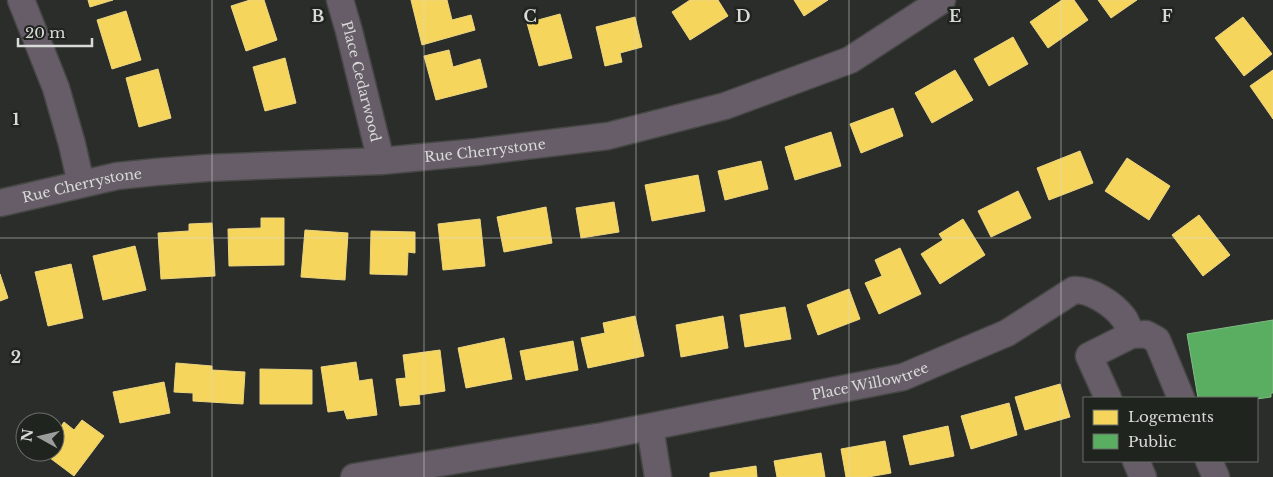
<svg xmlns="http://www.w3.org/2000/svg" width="1273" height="477" font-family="'Libre Baskerville',serif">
  <rect width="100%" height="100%" fill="#2b2d2a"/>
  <g fill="#f6d55c" stroke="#edd681">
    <path d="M88,0H113L90,7Z"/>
    <path d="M250,0H264L277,40L246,51L231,6Z"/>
    <path d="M411,0H447L452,20L471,15L475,30L422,45Z"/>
    <path d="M690,0H718L728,16L690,40L672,12Z"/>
    <path d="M794,0H828L804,16Z"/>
    <path d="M1062,0H1074L1088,20L1048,48L1030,22Z"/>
    <path d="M1098,0H1137L1111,18Z"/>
    <path d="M126,11L141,60L112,69L97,20Z"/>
    <path d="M560,14L572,58L539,66L527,23Z"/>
    <path d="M635,17L642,47L620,53L622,62L605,66L596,27Z"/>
    <path d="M1243,17L1272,54L1244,76L1215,38Z"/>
    <path d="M1013,37L1028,64L989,86L974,59Z"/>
    <path d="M449,50L453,67L480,59L487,87L436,100L424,56Z"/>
    <path d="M285,58L296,103L265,111L253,67Z"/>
    <path d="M158,69L171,118L139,127L126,78Z"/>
    <path d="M955,70L973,100L932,123L915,93Z"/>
    <path d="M1273,70V119L1250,86Z"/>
    <path d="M893,108L903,136L861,153L850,124Z"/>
    <path d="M831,132L841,166L795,180L785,147Z"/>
    <path d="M1080,151L1093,183L1049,200L1037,168Z"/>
    <path d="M1127,158L1170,186L1149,220L1105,191Z"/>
    <path d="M761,161L768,189L725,200L718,171Z"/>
    <path d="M698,175L705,211L652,221L645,185Z"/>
    <path d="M1018,191L1031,218L991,237L978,211Z"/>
    <path d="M614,202L619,232L581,238L576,208Z"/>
    <path d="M546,207L552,243L504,252L497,217Z"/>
    <path d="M1199,215L1230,255L1203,276L1172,235Z"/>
    <path d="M261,218H284V265L229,266L228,229L261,228Z"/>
    <path d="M480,219L485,266L443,270L438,224Z"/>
    <path d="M963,219L985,255L940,284L921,254L943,240L939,234Z"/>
    <path d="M212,223L215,276L161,279L158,233L189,231V224Z"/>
    <path d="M305,230L348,233L345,280L301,277Z"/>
    <path d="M371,231L415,232V253L408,252L407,275L370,274Z"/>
    <path d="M135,246L146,290L103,300L93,256Z"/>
    <path d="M900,248L921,294L879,314L865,283L882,276L875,260Z"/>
    <path d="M71,264L83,318L48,326L35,272Z"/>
    <path d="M0,274L8,298L0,301Z"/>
    <path d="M849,289L860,319L818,335L807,305Z"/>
    <path d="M785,307L791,339L745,347L740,315Z"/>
    <path d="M635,316L644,356L588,368L581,338L605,333L603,323Z"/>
    <path d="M723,316L728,348L681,357L676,325Z"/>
    <path d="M504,338L512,379L466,388L458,348Z"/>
    <path d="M573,341L578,370L526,380L520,351Z"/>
    <path d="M440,350L445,391L419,395L420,404L400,406L396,379L406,378L403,355Z"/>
    <path d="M356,362L359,381L372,379L377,415L347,419L344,410L328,412L321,367Z"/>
    <path d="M176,363L212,366V370L245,372L243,404L193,401V393L174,392Z"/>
    <path d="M260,369L312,370V404H260Z"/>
    <path d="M164,382L170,413L120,423L113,392Z"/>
    <path d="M1060,384L1070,417L1025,430L1015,397Z"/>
    <path d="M1009,403L1017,435L971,449L961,416Z"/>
    <path d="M82,420L104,436L74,476L42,452H55V435L64,422L74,430Z"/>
    <path d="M948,426L954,456L910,465L903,436Z"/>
    <path d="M885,441L891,473L868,477H846L841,449Z"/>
    <path d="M821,453L825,477H777L774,461Z"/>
    <path d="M756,466L757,477H710V473Z"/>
  </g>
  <path fill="#5aae61" stroke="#80bb84" d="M1273,320V393H1271V397L1257,399L1198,398L1187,334Z"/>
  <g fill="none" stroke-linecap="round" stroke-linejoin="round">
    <g stroke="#474846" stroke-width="29">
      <g id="minor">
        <path d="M21,0L56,88L72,144L81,184"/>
        <path id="s1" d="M340,0L349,31L381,161"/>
        <path id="s2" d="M0,203L117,176L156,172L207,168L381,161L477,152L608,136L725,106L850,60L942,0"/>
        <path d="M1108,398L1089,356L1131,335L1146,334L1157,340L1181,398"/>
        <path d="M650,427L658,477"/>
        <path d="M1136,461L1143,477"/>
        <path d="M1209,461L1216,477"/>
        <path id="s3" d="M354,477L603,436L903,377L1007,333L1074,290C1090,289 1113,304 1123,317C1127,322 1129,329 1131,335"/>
      </g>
    </g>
    <use href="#minor" stroke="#675d69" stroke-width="26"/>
  </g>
  <path fill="none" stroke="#d7dad6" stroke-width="1" stroke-opacity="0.55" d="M212,0V477M424,0V477M636,0V477M849,0V477M1061,0V477M0,238H1273"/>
  <g text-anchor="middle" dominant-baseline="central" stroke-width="5" stroke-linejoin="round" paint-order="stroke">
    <g font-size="14" fill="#d7dad6" stroke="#20241f">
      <text stroke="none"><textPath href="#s1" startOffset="84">Place Cedarwood</textPath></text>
      <text stroke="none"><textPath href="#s2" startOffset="489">Rue Cherrystone</textPath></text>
      <text stroke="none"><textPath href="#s2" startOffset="84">Rue Cherrystone</textPath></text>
      <text stroke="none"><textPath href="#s3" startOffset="525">Place Willowtree</textPath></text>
    </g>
  </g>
  <g font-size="16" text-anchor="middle" font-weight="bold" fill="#d7dad6" stroke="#20241f" stroke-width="5" stroke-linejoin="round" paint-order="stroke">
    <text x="318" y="22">B</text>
    <text x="530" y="22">C</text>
    <text x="743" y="22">D</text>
    <text x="955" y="22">E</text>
    <text x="1167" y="22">F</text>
    <text x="16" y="125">1</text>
    <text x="16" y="363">2</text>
  </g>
  <rect x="1083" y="397" width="175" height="65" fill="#20241f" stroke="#696d68"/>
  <rect x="1093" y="410" width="25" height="15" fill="#f6d55c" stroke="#696d68"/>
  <text x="1128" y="422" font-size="15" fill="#d7dad6">Logements</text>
  <rect x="1093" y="434" width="25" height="15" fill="#5aae61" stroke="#696d68"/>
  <text x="1128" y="447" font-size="15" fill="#d7dad6">Public</text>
  <g transform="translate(40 437) rotate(278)"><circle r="24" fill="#20241f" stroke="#696d68"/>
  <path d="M0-4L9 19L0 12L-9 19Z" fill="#9b9d9a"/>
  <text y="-8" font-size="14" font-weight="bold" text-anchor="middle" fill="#d7dad6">N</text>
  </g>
  <path d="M18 38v8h74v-8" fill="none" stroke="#d7dad6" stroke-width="2.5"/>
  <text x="25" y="38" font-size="15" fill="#d7dad6" stroke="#20241f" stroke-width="4" paint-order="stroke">20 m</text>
</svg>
